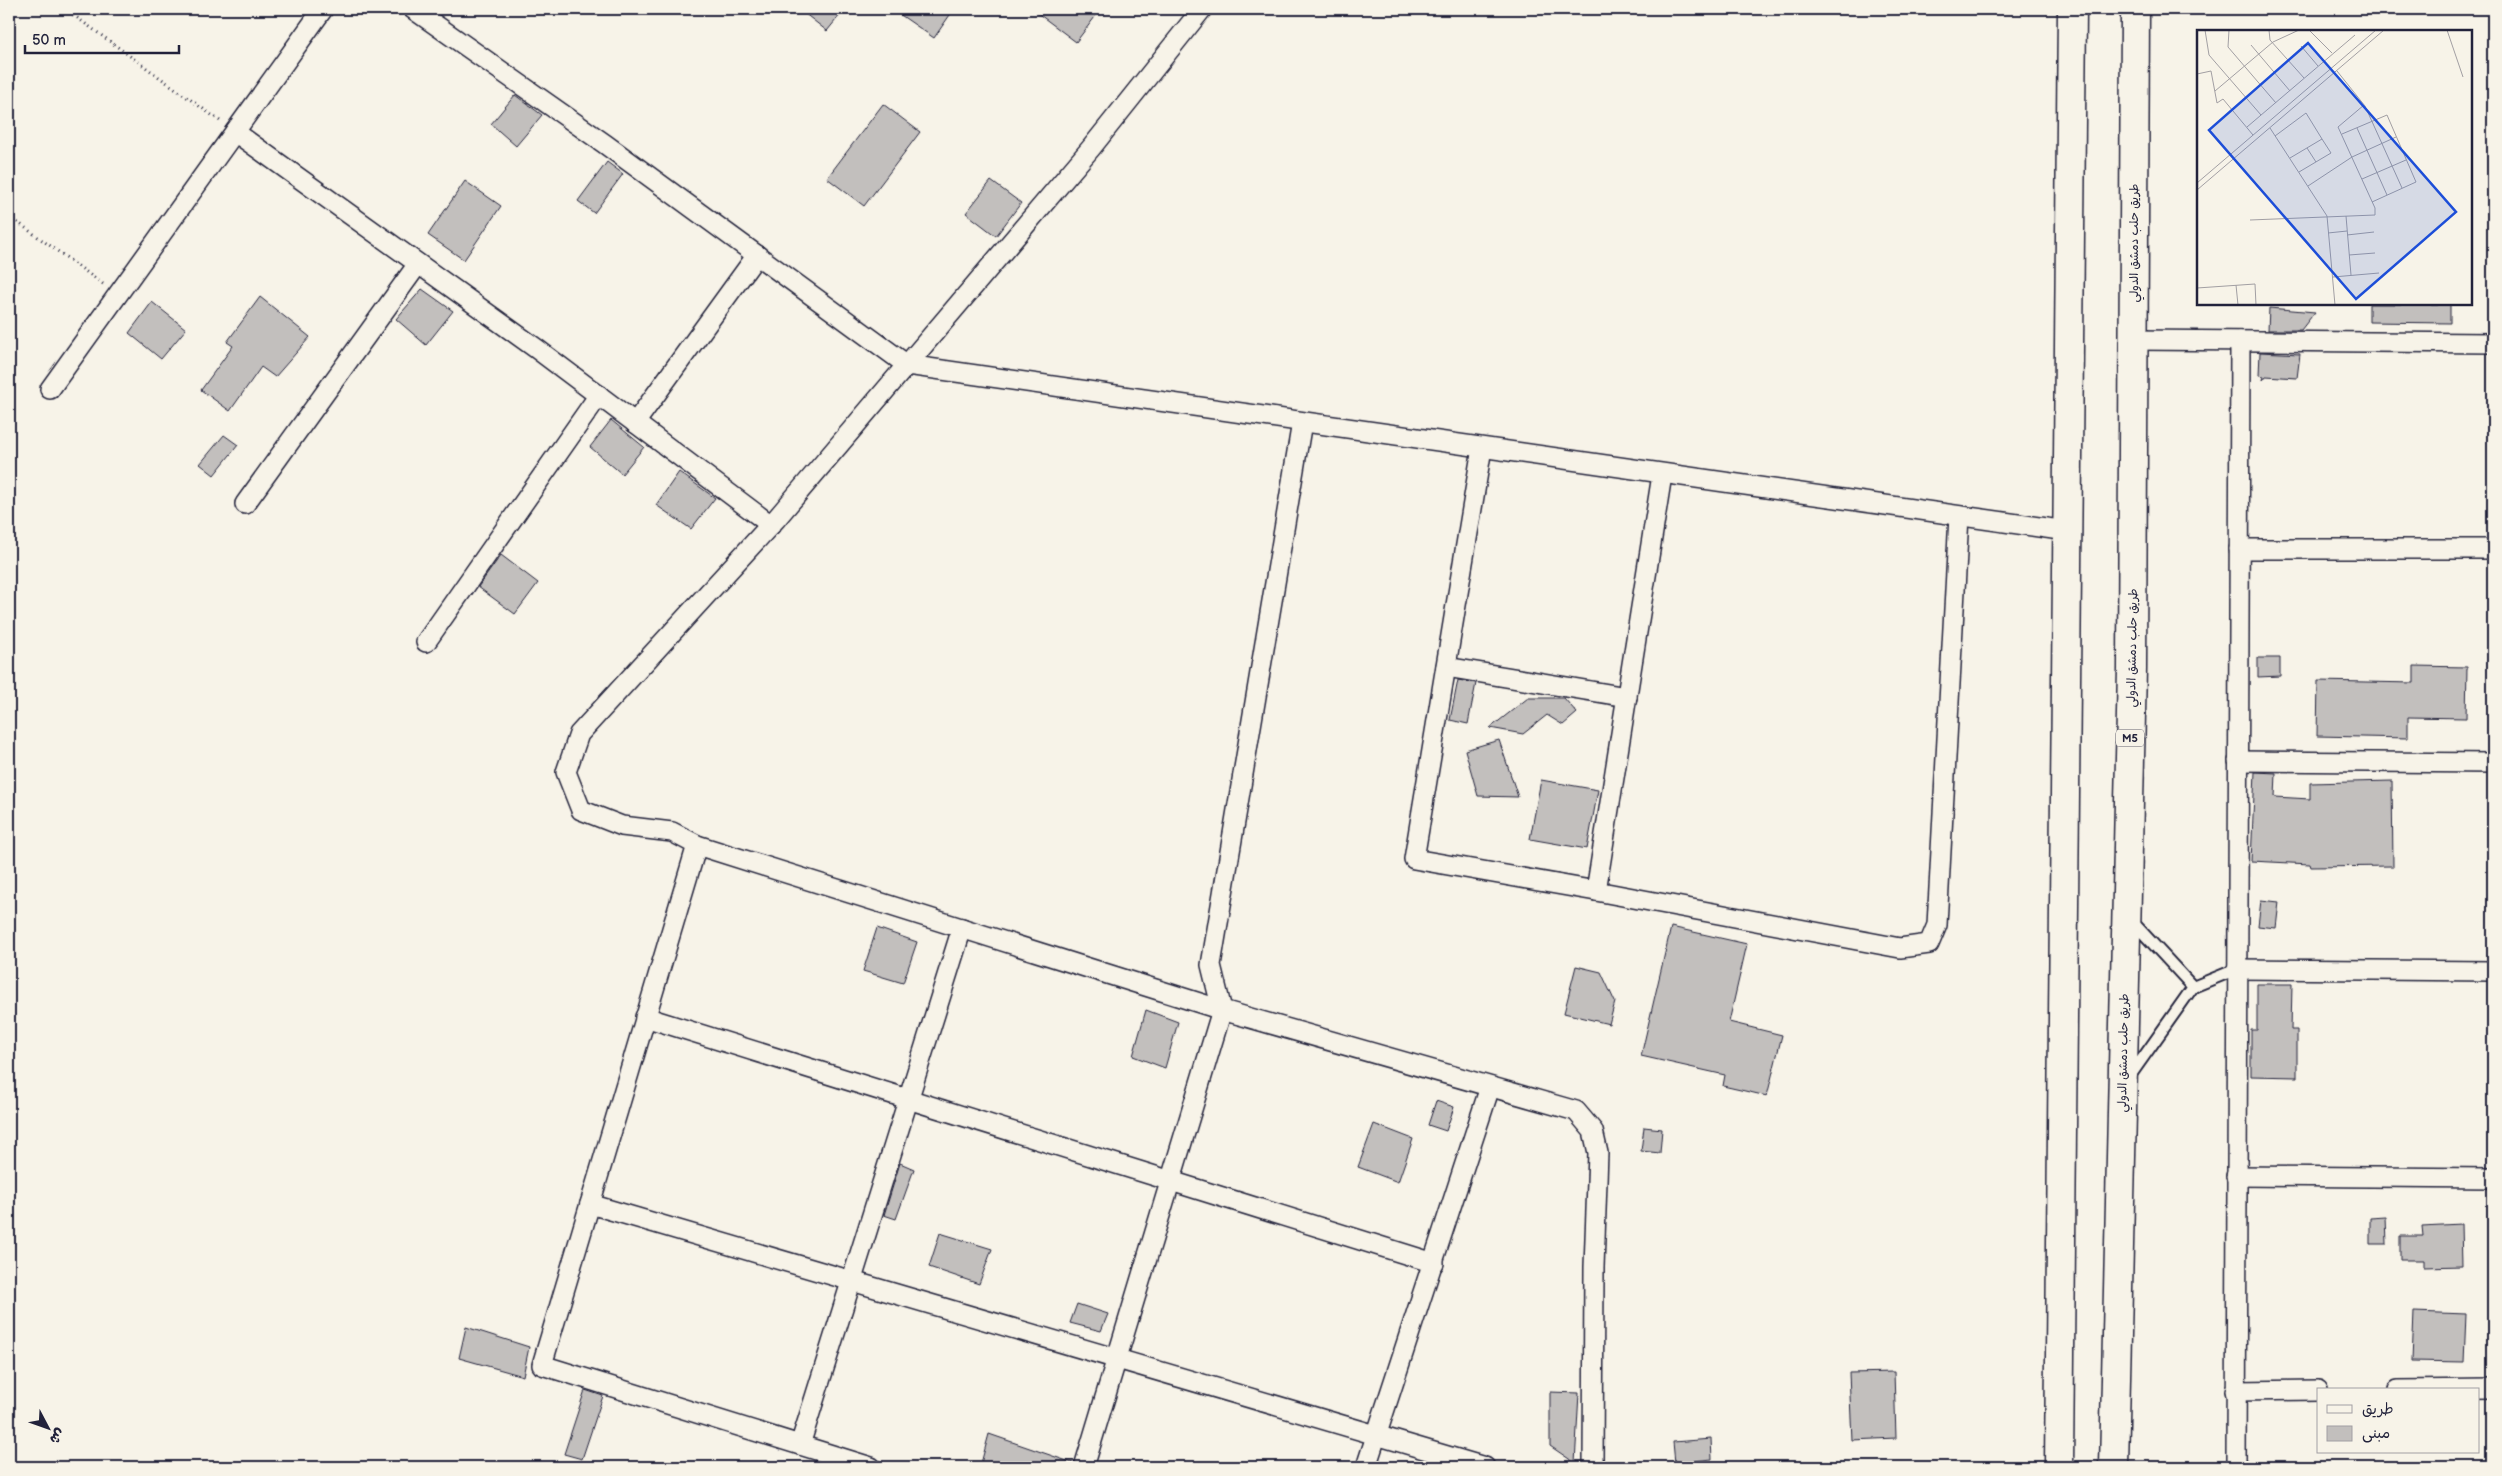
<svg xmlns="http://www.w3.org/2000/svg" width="2502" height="1476" viewBox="0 0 2502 1476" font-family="'Balsamiq Sans','Playpen Sans Arabic',sans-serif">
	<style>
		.building { fill: #c2bfbd; stroke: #22223b }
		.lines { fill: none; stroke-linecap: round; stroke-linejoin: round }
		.lane-casing { stroke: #22223b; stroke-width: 14 }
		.street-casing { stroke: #22223b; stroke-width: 22 }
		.highway-casing { stroke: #22223b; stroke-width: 31 }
		.path { stroke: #22223b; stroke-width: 3; stroke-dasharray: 1 4; stroke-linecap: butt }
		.lane { stroke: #f7f3e8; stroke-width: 10 }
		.street { stroke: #f7f3e8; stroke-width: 19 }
		.highway { stroke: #f7f3e8; stroke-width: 28 }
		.labels { text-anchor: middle; stroke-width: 4; stroke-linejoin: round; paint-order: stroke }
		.shield { fill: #f7f3e8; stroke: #62616f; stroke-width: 1 }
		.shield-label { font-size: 11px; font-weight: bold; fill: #22223b }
		.street-label { font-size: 12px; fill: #22223b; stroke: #f7f3e8 }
		.inset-road { fill: none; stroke: #a29fa3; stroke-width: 1 }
		.view { fill: #1d4ed8; fill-opacity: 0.15; stroke: #1d4ed8; stroke-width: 2.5 }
		.inset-edge { fill: none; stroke: #22223b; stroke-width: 2.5 }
	</style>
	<rect width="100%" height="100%" fill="#f7f3e8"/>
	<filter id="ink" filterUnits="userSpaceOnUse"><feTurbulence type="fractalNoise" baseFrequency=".02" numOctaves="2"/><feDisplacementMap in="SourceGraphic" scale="10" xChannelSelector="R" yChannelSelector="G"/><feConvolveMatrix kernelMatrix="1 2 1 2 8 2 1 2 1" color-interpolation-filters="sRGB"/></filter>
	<g filter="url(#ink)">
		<g class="building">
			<polygon points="799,9 845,9 827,31"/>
			<polygon points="892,9 954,9 934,38"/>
			<polygon points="1032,9 1101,9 1076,42"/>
			<polygon points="515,95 542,115 516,146 491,124"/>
			<polygon points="883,104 920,132 864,206 827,178"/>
			<polygon points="607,162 623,174 594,213 578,201"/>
			<polygon points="465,181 501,206 464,260 428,235"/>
			<polygon points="991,181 1021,203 996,236 966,213"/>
			<polygon points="422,289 453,311 426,345 396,319"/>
			<polygon points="260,297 310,337 275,377 261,367 230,411 201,390 233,346 227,342"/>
			<polygon points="152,302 186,329 161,359 129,333"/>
			<polygon points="2369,304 2450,304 2450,323 2369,322"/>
			<polygon points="2269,308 2315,312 2301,330 2268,330"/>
			<polygon points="2260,352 2300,354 2297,378 2266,376 2263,380 2264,376 2259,375"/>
			<polygon points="611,420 644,447 622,474 590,447"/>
			<polygon points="224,435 238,445 214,475 200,464"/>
			<polygon points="679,472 715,498 691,529 656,505"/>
			<polygon points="501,555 538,583 515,614 478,587"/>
			<polygon points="2258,658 2280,658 2280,676 2258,677"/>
			<polygon points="2414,666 2467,667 2466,718 2408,717 2408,738 2317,736 2318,681 2414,683"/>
			<polygon points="1458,680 1476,683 1468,724 1450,720"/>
			<polygon points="1528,698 1564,698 1577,713 1563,725 1547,715 1523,734 1490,728"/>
			<polygon points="1499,740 1518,797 1478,796 1465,750"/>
			<polygon points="2255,772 2276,773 2275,797 2310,799 2310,783 2392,781 2393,866 2311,867 2310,864 2251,861"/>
			<polygon points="1541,780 1598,790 1587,849 1530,839"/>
			<polygon points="2261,900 2279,902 2276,928 2258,926"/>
			<polygon points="1671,927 1747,944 1729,1022 1782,1035 1767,1096 1723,1086 1725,1075 1641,1056"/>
			<polygon points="877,928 917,942 903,983 863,971"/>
			<polygon points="1576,966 1601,972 1615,1002 1609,1024 1564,1013"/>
			<polygon points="2257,984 2292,984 2291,1030 2297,1030 2297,1077 2251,1076 2251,1030 2257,1030"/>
			<polygon points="1146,1010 1178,1022 1165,1068 1133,1056"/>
			<polygon points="1436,1101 1454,1107 1446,1131 1428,1125"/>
			<polygon points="1374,1124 1413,1139 1398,1182 1358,1167"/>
			<polygon points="1644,1127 1662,1129 1660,1153 1641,1151"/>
			<polygon points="900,1163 914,1169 896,1219 884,1215"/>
			<polygon points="2386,1217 2387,1244 2370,1244 2370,1218"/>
			<polygon points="2461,1224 2462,1266 2424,1267 2424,1260 2400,1260 2400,1236 2423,1236 2422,1226"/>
			<polygon points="940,1233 992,1249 979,1284 929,1267"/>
			<polygon points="1077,1304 1108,1314 1101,1331 1070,1323"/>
			<polygon points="2414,1312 2466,1314 2464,1362 2412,1361"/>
			<polygon points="466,1327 529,1347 523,1376 459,1358"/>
			<polygon points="1894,1372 1896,1438 1852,1440 1849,1373"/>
			<polygon points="585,1390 603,1396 582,1459 564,1454"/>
			<polygon points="1550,1392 1579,1393 1575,1463 1550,1446"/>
			<polygon points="989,1434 1073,1463 1073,1467 980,1467"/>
			<polygon points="1711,1439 1712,1459 1675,1463 1673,1442"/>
		</g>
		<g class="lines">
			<defs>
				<g id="lane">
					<polyline points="2193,987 2237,969"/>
					<polyline points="2130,1076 2193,987 2131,920"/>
				</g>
				<g id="street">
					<polyline points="413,9 605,144 907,365 2067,531"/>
					<polyline points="1202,9 1091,148 776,519 579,734 566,772 581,810 622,826 672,832 697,845 1222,1010 1576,1111 1593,1131 1598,1153 1594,1267 1593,1467"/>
					<polyline points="235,132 537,349 771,525"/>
					<polyline points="2134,340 2493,343"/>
					<polyline points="50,389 323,9"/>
					<polyline points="635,423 757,255"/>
					<polyline points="1482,448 1414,859 1596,891 1662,475"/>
					<polyline points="245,504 418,264"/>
					<polyline points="2239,549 2493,549"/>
					<polyline points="426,642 599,395"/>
					<polyline points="1446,667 1627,697"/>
					<polyline points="2238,761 2493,763"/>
					<polyline points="697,845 542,1365 871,1467"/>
					<polyline points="1596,891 1900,948 1929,944 1937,925 1959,516"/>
					<polyline points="2237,969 2493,971"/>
					<polyline points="645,1017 1434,1263"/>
					<polyline points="2236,1176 2493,1178"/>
					<polyline points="590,1204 1485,1467"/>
					<polyline points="2398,1390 2493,1389"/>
					<polyline points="2235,1391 2318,1390"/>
					<polyline points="800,1445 962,928"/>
					<polyline points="1084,1467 1222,1010 1211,965 1302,422"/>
					<polyline points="1366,1467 1490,1087"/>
					<polyline points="2236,1467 2240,341"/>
				</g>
				<g id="highway">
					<polyline points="2059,1467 2072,9"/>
					<polyline points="2114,1467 2132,669 2135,9"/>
				</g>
			</defs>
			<use href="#lane" class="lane-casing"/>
			<use href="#street" class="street-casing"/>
			<use href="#highway" class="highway-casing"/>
			<g class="path">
				<polyline points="65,9 220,121"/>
				<polyline points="9,216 103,284"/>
			</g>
			<use href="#lane" class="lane"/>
			<use href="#street" class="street"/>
			<use href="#highway" class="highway"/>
		</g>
	</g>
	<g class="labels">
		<rect class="shield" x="2116" y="729.5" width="28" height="17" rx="4"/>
		<g class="shield-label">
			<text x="2130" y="742">M5</text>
		</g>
		<g class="street-label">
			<text transform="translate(2134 243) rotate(-90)" y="4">طريق حلب دمشق الدولي</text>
			<text transform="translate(2132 648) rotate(-89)" y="4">طريق حلب دمشق الدولي</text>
			<text transform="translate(2123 1053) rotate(-89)" y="4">طريق حلب دمشق الدولي</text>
		</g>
	</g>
	<g transform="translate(2197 30)">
		<rect width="275" height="275" fill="#f7f3e8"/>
		<path class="inset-road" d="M8 0 12 25 64 85M32 0 31 17 79 73M72 0 73 10 107 48M112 0 135 23M250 0 266 47M54 15 93 61M104 16 121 36M140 41 168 76 205 158M0 44 14 41 20 73 26 69 56 105M18 61 76 12 102 0M50 97 158 5M73 98 130 186 138 275M160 98 190 165M145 104 190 85 219 152 175 172M78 106 109 83 125 109M110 118 119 132M93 128 125 109 134 123 102 142M165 149 209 130M0 153 179 0M111 156 155 127 199 107M0 160 187 0M149 186 154 245M53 190 178 185V178L141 97 167 75M131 203 150 201M150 205 177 202M152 225 178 223M136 247 182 243M39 255 41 275M0 258 58 254 59 275"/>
		<path class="view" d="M111 13 259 182 159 269 12 100Z"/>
		<rect width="275" height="275" class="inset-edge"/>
	</g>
	<rect width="2502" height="1476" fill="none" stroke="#f7f3e8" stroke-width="30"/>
	<rect x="15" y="15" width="2472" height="1446" fill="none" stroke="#22223b" stroke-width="2" filter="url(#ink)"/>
	<rect x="2317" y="1388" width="162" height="65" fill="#f7f3e8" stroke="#a29fa3"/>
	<rect x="2327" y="1405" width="25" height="8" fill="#f7f3e8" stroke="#a29fa3"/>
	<text x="2362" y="1414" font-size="15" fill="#22223b">طريق</text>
	<rect x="2327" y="1426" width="25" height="15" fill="#c2bfbd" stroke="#a29fa3"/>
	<text x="2362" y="1438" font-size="15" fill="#22223b">مبنى</text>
	<g transform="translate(48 1428) rotate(131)" stroke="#f7f3e8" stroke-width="4" paint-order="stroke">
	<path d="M0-4L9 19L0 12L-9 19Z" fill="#22223b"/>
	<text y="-8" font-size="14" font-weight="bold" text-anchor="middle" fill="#22223b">ش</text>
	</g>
	<path d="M25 45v8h154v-8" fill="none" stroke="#22223b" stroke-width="2.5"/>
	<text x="32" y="45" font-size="15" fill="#22223b" stroke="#f7f3e8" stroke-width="4" paint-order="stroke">50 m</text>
</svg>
